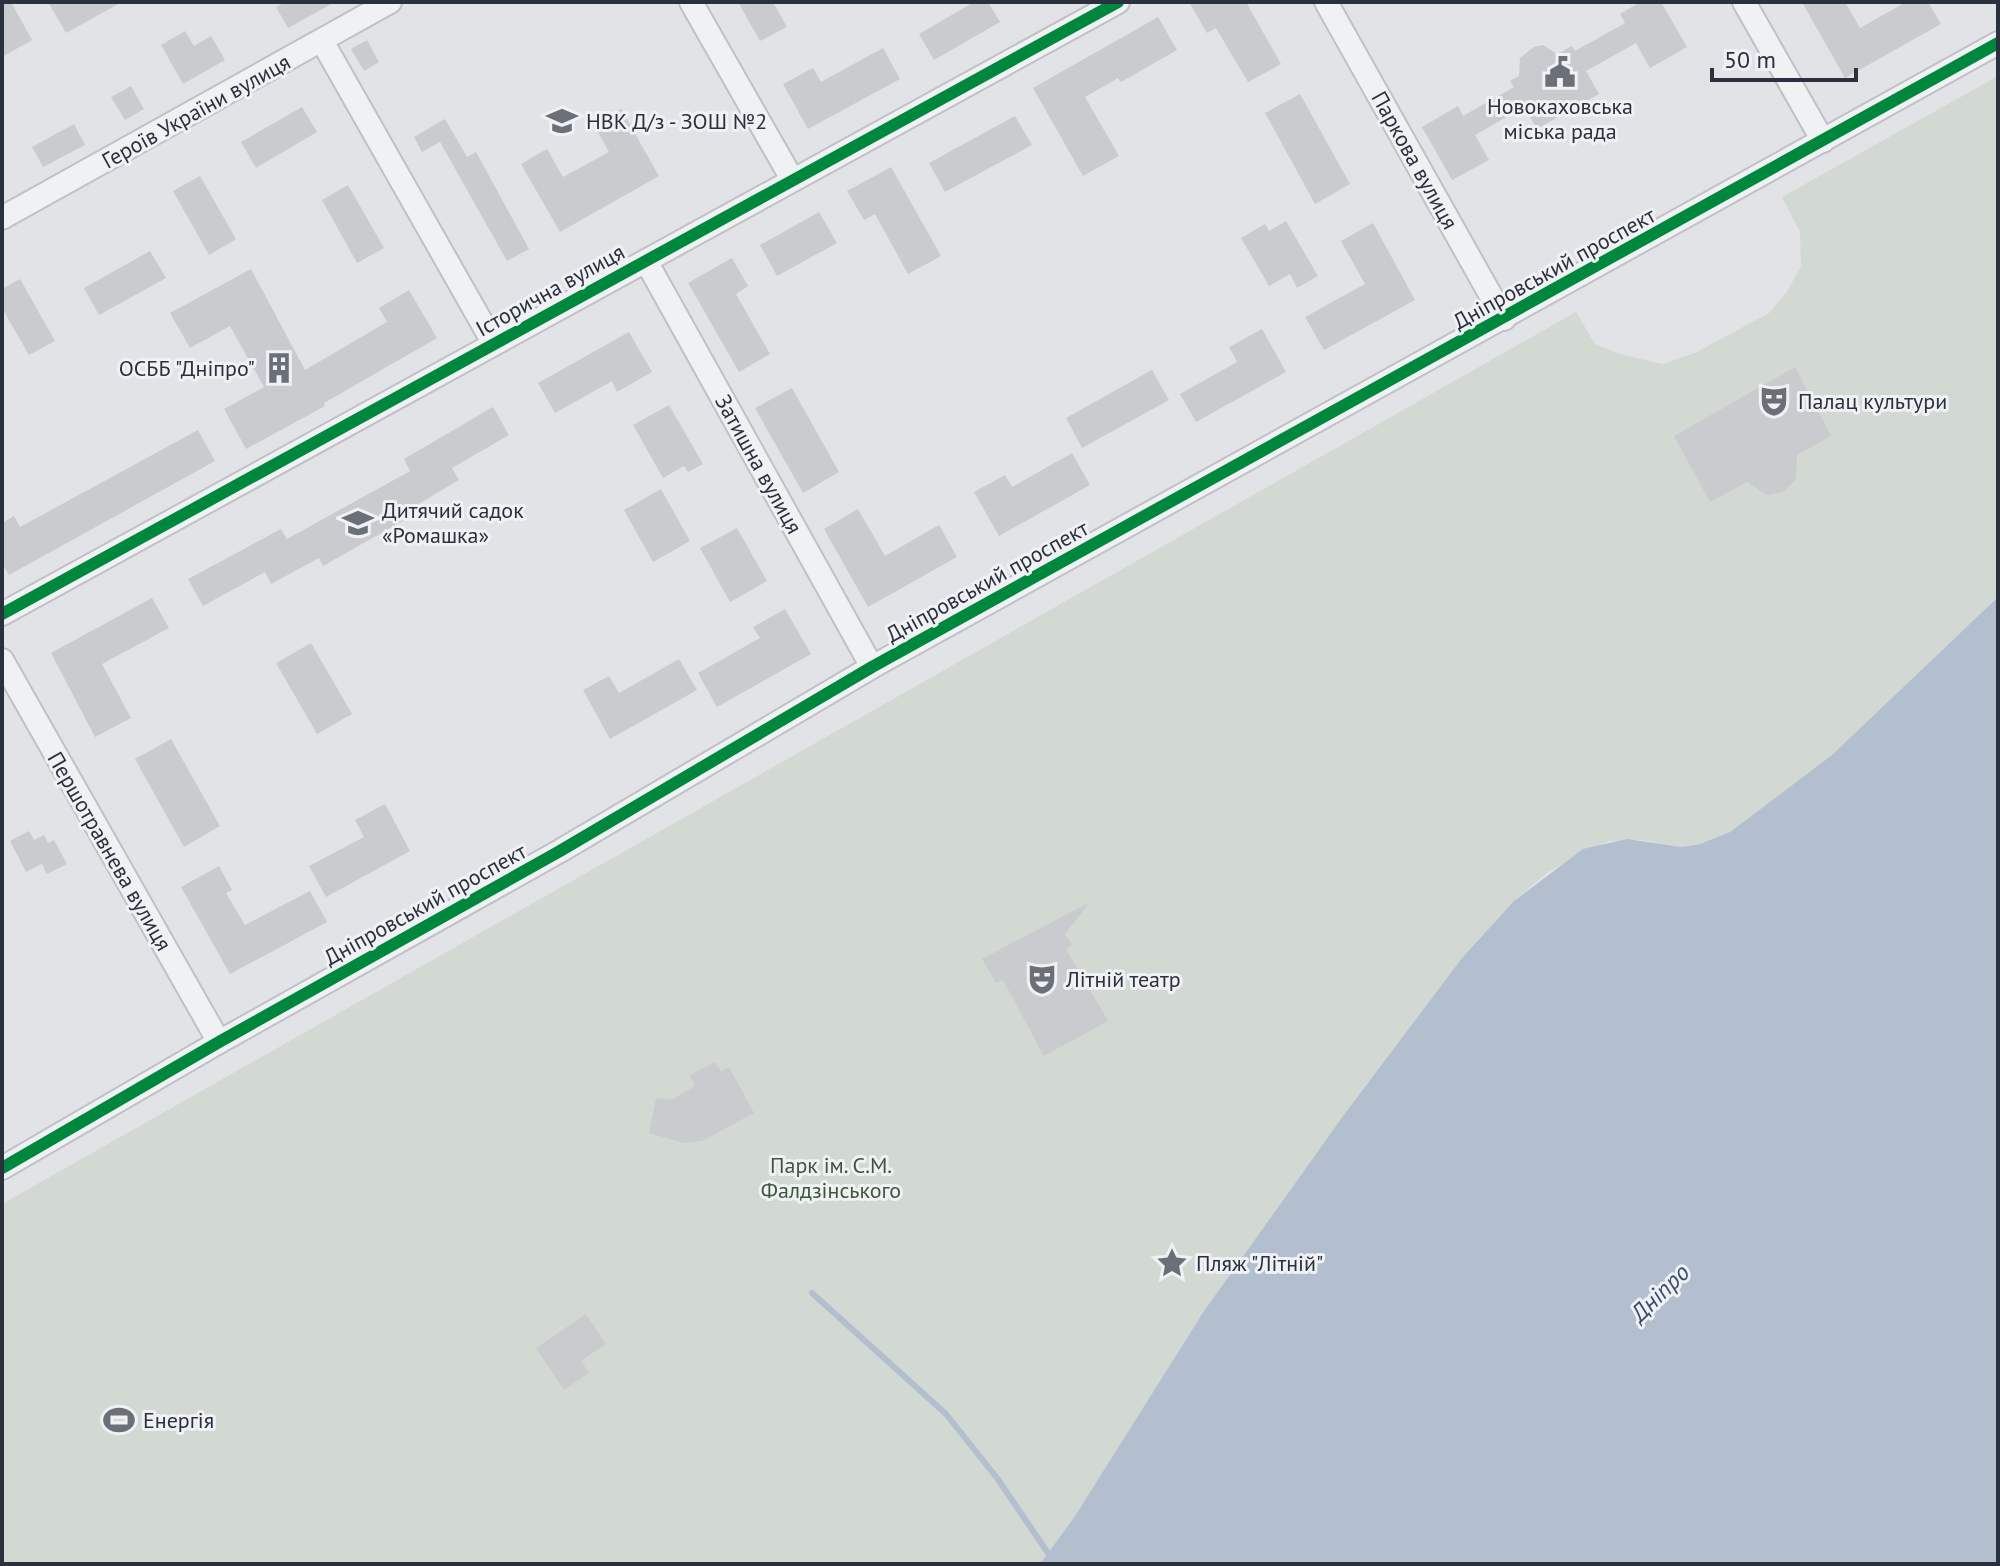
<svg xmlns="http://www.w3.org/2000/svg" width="2000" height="1566" viewBox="0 0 2000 1566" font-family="'PT Sans',sans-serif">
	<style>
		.green { fill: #d2d9d2 }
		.water { fill: #b3bece }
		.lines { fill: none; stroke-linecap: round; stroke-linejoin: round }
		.stream { stroke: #b3bece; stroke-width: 6 }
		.building { fill: #cacbce }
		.minor-casing { stroke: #c0c1c4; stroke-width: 26 }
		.minor { stroke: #f0f1f3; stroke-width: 22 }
		.cycleway-casing { stroke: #eff1f5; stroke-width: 17 }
		.cycleway { stroke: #00873e; stroke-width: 12 }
		.labels { text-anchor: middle; stroke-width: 6; stroke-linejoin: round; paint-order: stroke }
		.poi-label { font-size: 22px; fill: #2a303d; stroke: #eff1f5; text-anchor: start }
		.street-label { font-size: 22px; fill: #2a303d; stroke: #eff1f5 }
		.park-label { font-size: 22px; fill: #3d5739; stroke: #eff1f5 }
		.water-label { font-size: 24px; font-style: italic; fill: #394d6d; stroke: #eff1f5 }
	</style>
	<rect width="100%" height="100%" fill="#e1e3e6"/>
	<polygon class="green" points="1998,76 1998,597 1832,755 1730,832 1700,844 1682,847 1642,840 1609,841 1548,872 1514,901 1462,958 1343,1116 1204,1311 1075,1516 1040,1564 2,1564 2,1204 1576,312 1595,344 1620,354 1663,364 1695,353 1769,313 1788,290 1801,266 1800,232 1782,197"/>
	<polygon class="water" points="1998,597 1998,1564 1040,1564 1075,1516 1204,1311 1343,1116 1462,958 1514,901 1583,849 1627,839 1682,847 1700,844 1730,832 1832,755"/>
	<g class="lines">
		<polyline class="stream" points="812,1293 946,1414 997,1478 1048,1553"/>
	</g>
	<g class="building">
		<polygon points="2,2 11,2 32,40 2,57"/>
		<polygon points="48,2 122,2 66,33"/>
		<polygon points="286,2 335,2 288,28 276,7"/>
		<polygon points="738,2 773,2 787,27 760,41"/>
		<polygon points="974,2 988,2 1000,22 934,60 919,34"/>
		<polygon points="1189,2 1246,2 1281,64 1248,82 1216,28 1207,33"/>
		<polygon points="1640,2 1661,2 1687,47 1650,68 1636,43 1586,71 1599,94 1537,129 1524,107 1475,135 1489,160 1452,180 1422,127 1458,106 1463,116 1514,87 1510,81 1519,76 1520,58 1534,47 1543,45 1557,54 1572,46 1575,51 1625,23 1620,14"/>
		<polygon points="1802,2 1845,2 1860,28 1906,2 1928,2 1941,24 1845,78"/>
		<polygon points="1158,17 1177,50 1121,82 1118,78 1085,97 1119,156 1083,176 1033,88"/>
		<polygon points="185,31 194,46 211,36 225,60 183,84 161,45"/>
		<polygon points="367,40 379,62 364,71 351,49"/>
		<polygon points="883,48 900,79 808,129 783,84 813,68 821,82"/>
		<polygon points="131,86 144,109 125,120 111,97"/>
		<polygon points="1300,94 1350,184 1315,204 1265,113"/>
		<polygon points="302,107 317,132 256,168 241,142"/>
		<polygon points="621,109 659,176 560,232 521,164 547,149 563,177 609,152 594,125"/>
		<polygon points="1015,116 1032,145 945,192 929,163"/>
		<polygon points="445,119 467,157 476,152 529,249 507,261 440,142 422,152 414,137"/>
		<polygon points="74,124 85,145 43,167 32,147"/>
		<polygon points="891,167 941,256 908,274 875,214 864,220 847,191"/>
		<polygon points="200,176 236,239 209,255 173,191"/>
		<polygon points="348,185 384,248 357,263 322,200"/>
		<polygon points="819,212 837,243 777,276 760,245"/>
		<polygon points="1286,221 1318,276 1297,288 1290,274 1269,286 1241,238 1265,224 1269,231"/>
		<polygon points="1373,223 1415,300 1324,350 1305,317 1365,284 1341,241"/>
		<polygon points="150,251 166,278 99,315 84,288"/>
		<polygon points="732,258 748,286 736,294 770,354 739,372 688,283"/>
		<polygon points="251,269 305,370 387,322 379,308 409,290 437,338 324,403 325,406 246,449 224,409 264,387 230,326 190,348 170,313"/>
		<polygon points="20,279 55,341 29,355 2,308 2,289"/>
		<polygon points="1262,329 1286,372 1196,422 1180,394 1237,362 1229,347"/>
		<polygon points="629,332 652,372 617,392 612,381 555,413 538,383"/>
		<polygon points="1795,367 1831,436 1797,455 1796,479 1784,492 1767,495 1747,482 1710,502 1674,436"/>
		<polygon points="1152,370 1169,400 1082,448 1066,418"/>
		<polygon points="792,388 839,472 803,493 755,408"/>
		<polygon points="669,405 703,464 688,472 684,466 663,478 633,425"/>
		<polygon points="493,407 509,435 452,468 459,480 410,509 413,515 323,566 319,558 271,584 265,572 203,606 188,579 281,529 287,539 410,471 404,459"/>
		<polygon points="198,430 215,461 9,575 2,563 2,523 14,516 20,527"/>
		<polygon points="1072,453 1090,485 999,536 974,492 1005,475 1012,487"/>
		<polygon points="661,489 690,541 653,562 624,510"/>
		<polygon points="858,509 885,556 939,525 957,557 868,607 824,529"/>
		<polygon points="737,528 767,581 730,602 700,548"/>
		<polygon points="152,598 169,628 102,664 131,718 95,737 51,653"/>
		<polygon points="785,609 811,654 717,707 698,673 760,638 753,627"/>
		<polygon points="311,643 352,714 317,734 276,663"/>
		<polygon points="679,659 697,690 610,739 583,690 609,676 619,693"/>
		<polygon points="171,739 220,826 184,847 135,759"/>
		<polygon points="385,804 410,851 326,897 309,866 364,837 355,820"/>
		<polygon points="29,831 34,840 44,835 48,843 54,840 67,864 47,874 42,864 26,872 10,841"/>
		<polygon points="219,866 232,890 226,893 245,925 310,891 327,922 230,974 181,887"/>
		<polygon points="1090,902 1065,934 1072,944 1066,949 1108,1021 1044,1056 1003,980 996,983 982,959"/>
		<polygon points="715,1062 721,1072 729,1067 754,1113 702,1141 684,1143 649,1133 656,1098 671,1100 695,1086 690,1075"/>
		<polygon points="586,1314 606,1344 581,1361 589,1373 564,1390 536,1348"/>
	</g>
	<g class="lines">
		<defs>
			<g id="minor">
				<polyline points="691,2 792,179"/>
				<polyline points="1326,2 1504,319"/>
				<polyline points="1744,2 1823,141"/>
				<polyline points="322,41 494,344"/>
				<polyline points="2,218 390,2"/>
				<polyline points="646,261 872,667"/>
				<polyline points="2,614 1118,2"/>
				<polyline points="2,660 219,1042"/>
				<polyline points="2,1168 219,1042 560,851 872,667 1998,43"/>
			</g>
		</defs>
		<use href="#minor" class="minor-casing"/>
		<use href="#minor" class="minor"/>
		<defs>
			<g id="cycleway">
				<polyline points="2,614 1118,2"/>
				<polyline points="2,1168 219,1042 560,851 872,667 1998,43"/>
			</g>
		</defs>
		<use href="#cycleway" class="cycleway-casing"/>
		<use href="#cycleway" class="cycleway"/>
	</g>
	<defs>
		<symbol id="civic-bare" viewBox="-9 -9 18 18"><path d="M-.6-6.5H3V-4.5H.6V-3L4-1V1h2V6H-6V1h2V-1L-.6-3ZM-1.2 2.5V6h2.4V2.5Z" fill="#6a6f78" stroke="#eff1f5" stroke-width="2.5" paint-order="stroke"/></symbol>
		<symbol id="school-bare" viewBox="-9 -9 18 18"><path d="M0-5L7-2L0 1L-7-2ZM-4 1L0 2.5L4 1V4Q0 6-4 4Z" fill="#6a6f78" stroke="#eff1f5" stroke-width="2.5" paint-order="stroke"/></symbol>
		<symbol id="building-bare" viewBox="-9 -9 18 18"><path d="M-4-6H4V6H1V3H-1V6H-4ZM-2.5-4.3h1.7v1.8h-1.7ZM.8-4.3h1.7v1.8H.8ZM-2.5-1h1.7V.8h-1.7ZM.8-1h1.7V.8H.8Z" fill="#6a6f78" stroke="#eff1f5" stroke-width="2.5" paint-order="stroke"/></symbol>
		<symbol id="theatre-bare" viewBox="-9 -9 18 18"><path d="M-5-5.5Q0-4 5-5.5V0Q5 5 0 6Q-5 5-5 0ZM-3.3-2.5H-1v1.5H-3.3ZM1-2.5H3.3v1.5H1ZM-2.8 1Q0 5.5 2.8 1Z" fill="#6a6f78" stroke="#eff1f5" stroke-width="2.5" paint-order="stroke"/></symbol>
		<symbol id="sight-bare" viewBox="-9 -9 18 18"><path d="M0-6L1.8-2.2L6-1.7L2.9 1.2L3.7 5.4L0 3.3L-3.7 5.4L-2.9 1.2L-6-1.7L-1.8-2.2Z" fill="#6a6f78" stroke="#eff1f5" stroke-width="2.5" paint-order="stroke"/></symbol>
		<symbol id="stadium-bare" viewBox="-9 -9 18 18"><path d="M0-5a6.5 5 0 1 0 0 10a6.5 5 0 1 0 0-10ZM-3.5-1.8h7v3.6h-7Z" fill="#6a6f78" stroke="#eff1f5" stroke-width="2.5" paint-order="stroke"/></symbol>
	</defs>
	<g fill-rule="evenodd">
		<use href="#civic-bare" x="1538" y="50" width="44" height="44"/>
		<use href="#school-bare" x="540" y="99" width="44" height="44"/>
		<use href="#building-bare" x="257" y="346" width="44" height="44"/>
		<use href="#theatre-bare" x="1752" y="379" width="44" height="44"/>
		<use href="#school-bare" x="336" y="501" width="44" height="44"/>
		<use href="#theatre-bare" x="1020" y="957" width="44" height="44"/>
		<use href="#sight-bare" x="1150" y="1241" width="44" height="44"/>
		<use href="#stadium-bare" x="97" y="1398" width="44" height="44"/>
	</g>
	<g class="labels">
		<g class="poi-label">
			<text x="1560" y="114" text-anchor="middle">Новокаховська<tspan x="1560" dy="25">міська рада</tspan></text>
			<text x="586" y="129">НВК Д/з - ЗОШ №2</text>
			<text x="255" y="376" text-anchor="end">ОСББ "Днiпро"</text>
			<text x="1798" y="409">Палац культури</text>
			<text x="382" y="518">Дитячий садок<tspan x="382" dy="25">«Ромашка»</tspan></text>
			<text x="1066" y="987">Літній театр</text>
			<text x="1196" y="1271">Пляж "Літній"</text>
			<text x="143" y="1428">Енергія</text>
		</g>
		<g class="street-label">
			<text transform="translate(196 111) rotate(-29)" y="8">Героїв України вулиця</text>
			<text transform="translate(1415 160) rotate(61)" y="8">Паркова вулиця</text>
			<text transform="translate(1554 268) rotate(-29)" y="8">Дніпровський проспект</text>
			<text transform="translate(550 290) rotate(-29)" y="8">Історична вулиця</text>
			<text transform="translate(759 464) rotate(61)" y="8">Затишна вулиця</text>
			<text transform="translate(987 581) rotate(-29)" y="8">Дніпровський проспект</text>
			<text transform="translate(110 851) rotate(60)" y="8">Першотравнева вулиця</text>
			<text transform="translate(425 904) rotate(-29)" y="8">Дніпровський проспект</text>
		</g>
		<g class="park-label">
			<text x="831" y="1173">Парк ім. С.М.<tspan x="831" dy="25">Фалдзінського</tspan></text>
		</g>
		<g class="water-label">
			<text transform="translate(1660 1293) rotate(-44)" y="8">Дніпро</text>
		</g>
	</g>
	<rect width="2000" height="1566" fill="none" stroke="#2a303d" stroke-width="8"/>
	<path d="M1712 68v12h144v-12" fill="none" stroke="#2a303d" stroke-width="4"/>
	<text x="1724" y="68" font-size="24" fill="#2a303d" stroke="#eff1f5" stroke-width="6" paint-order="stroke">50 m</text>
</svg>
